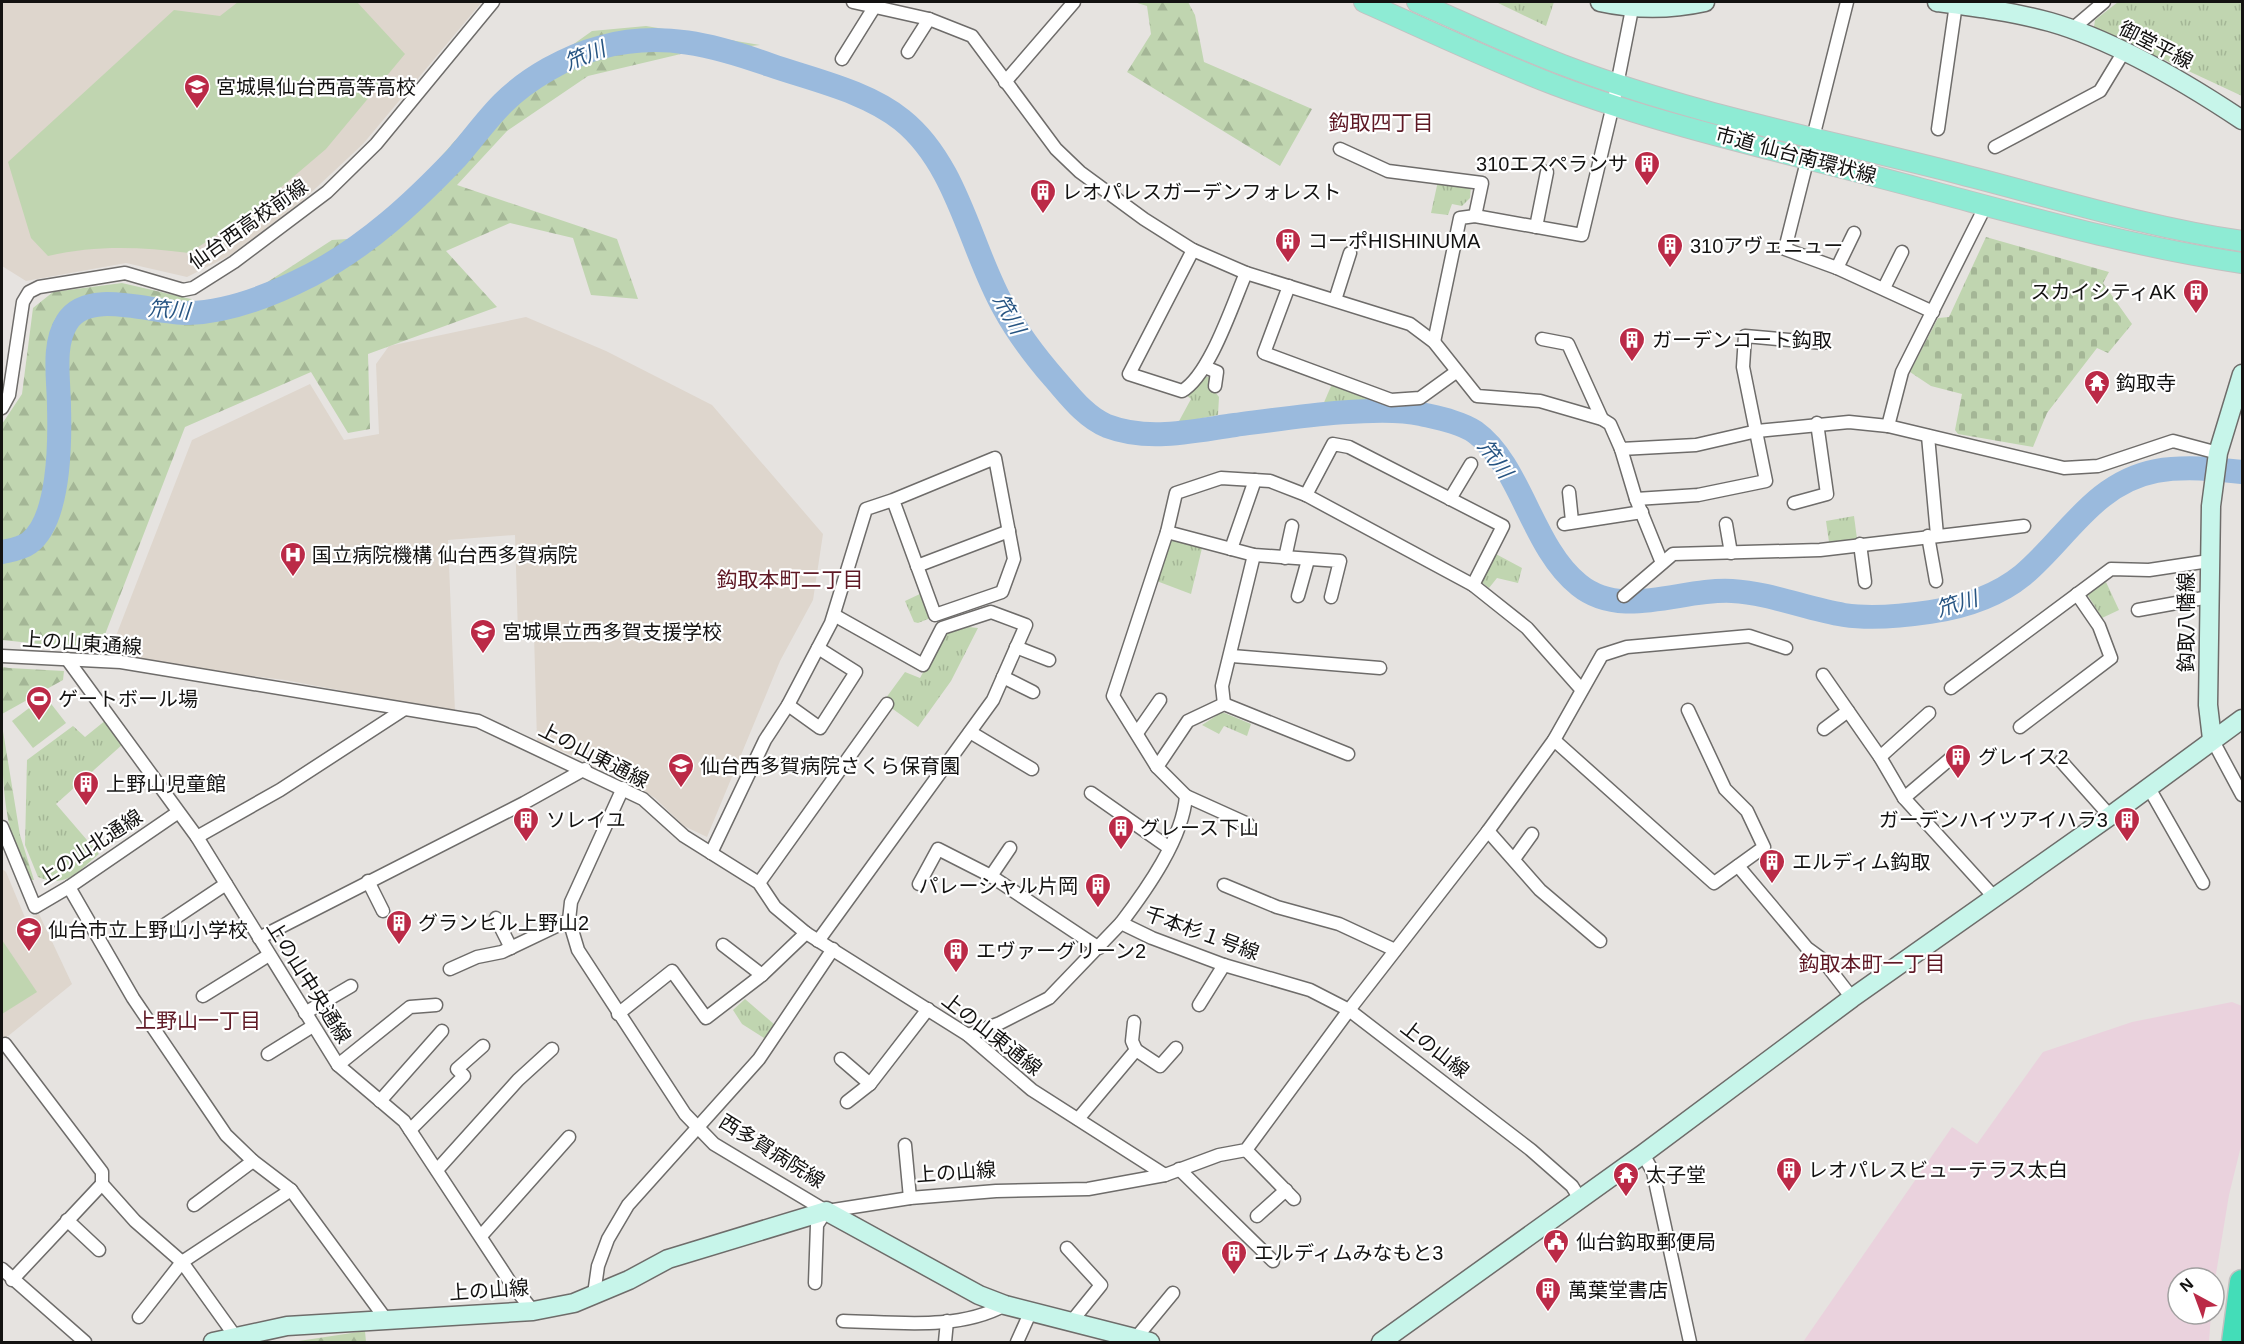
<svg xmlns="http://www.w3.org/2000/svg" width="2244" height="1344" viewBox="0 0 2244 1344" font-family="Helvetica,'Noto Sans JP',sans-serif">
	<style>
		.commercial { fill: #ead2dd }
		.built { fill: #ded6cd }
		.grass { fill: #c0d5b0 }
		.forest { fill: url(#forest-firs) }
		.cemetery { fill: url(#cemetery-stones) }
		.park { fill: url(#park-tufts) }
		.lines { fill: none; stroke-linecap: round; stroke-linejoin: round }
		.river { stroke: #9abadd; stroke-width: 24 }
		.street-casing { stroke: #6e6c6a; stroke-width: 15 }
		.secondary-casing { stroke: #6e6c6a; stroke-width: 21 }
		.primary-casing { stroke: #c2c1c1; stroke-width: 22 }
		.highway-casing { stroke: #c2c1c1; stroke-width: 27 }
		.street { stroke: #fff; stroke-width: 12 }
		.secondary { stroke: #c7f5ea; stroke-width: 18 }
		.primary { stroke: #8eebd4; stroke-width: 20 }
		.highway { stroke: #43ddb8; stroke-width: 24 }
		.labels { text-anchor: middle; stroke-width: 4.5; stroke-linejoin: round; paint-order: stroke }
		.street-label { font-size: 20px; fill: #131211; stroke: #fff }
		.poi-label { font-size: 20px; fill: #131211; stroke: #fff; text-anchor: start }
		.water-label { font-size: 21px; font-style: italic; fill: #265482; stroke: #fff }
		.neighbourhood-label { font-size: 21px; fill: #5f1925; stroke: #fff }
	</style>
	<defs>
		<pattern id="forest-firs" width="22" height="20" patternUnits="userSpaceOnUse" patternTransform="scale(1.5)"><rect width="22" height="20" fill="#c0d5b0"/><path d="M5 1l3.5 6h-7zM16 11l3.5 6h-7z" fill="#a4b696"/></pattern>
		<pattern id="cemetery-stones" width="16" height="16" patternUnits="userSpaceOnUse" patternTransform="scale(1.5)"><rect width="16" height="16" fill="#c0d5b0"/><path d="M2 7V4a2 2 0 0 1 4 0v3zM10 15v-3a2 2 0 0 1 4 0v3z" fill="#a4b696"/></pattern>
		<pattern id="park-tufts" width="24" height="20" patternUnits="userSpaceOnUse" patternTransform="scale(1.5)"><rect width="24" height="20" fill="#c0d5b0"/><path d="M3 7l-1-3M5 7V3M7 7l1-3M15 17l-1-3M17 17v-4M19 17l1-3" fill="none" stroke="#a4b696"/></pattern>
	</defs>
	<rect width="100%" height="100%" fill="#e6e3e0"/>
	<polygon class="commercial" points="2232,1002 2242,1006 2242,1142 2229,1195 2214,1286 2214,1278 2178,1278 2178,1314 2211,1314 2209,1342 1803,1342 1952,1127 1977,1144 2043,1052 2132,1022"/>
	<g class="built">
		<polygon points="2,2 482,2 363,144 301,202 229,256 187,277 126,263 26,281 2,266"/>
		<polygon points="526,317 606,351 712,405 823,534 813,600 780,661 707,837 684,826 655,798 612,772 537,741 534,634 518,634 515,535 448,540 455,712 285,680 107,659 192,440 310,384 344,440 379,434 376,364 389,346"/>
		<polygon points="2,869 6,872 26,920 39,914 72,984 2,1041"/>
	</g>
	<g class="grass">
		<path d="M238 2H357L405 54 326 149 252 212 189 253C139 247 97 245 48 256L31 238 8 162 174 10 220 16Z"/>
		<polygon points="45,696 66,723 33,748 12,721"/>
		<polygon points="2,940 37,992 2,1014"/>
	</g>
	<g class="forest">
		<polygon points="1134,2 1188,2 1195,15 1204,62 1312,109 1280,166 1127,72 1151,34 1147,6"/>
		<polygon points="646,26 760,45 685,53 588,76 507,131 457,185 617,239 638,299 591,295 573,238 510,223 446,251 497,307 368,354 370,429 348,433 311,372 185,427 99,650 2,640 2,424 22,394 33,308 53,292 122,283 191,299 212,318 332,240 379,237 438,160 485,107 592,31"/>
		<polygon points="2,667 9,668 64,671 63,680 2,714"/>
		<path d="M2 725 20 835 34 880 25 879C4 822 2 786 2 725Z"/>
		<polygon points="365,1331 366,1342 292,1342"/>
	</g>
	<polygon class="cemetery" points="1986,237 2109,272 2103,283 2132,324 2108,353 2097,348 2047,413 2033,447 1958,434 1955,430 1962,394 1931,386 1910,372 1938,318 1949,317"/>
	<g class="park">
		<polygon points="1496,2 1554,2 1546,26"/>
		<polygon points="2118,2 2242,2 2242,96 2094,27 2095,20"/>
		<polygon points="1438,181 1471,186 1470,198 1462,206 1452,204 1448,215 1431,213"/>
		<polygon points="1203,377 1211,377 1212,388 1219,397 1218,415 1178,423 1191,399 1186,395"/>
		<polygon points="1332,384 1375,400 1371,408 1322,407"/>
		<polygon points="1854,516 1857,539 1829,542 1826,521"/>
		<polygon points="1168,538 1202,548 1191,594 1154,580"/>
		<polygon points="1494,553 1522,568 1518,583 1497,578 1489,588 1480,581"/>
		<polygon points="2106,582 2119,610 2102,618 2087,594"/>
		<polygon points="922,593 933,617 918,623 914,622 905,601"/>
		<polygon points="969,627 978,628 951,681 918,727 883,702 905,672 920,678 944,633"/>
		<polygon points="1222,712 1251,724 1247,736 1224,726 1219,734 1202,725"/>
		<path d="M106 720 123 744 56 804 99 854C78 871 67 889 38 877L25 845 27 760 73 726 85 737Z"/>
		<polygon points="745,999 775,1025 764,1038 742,1024 733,1010"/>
	</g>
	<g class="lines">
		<path class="river" d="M2 552C11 550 21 549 29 543 60 520 60 442 59 407 59 380 52 345 67 322 88 287 154 314 189 313 231 312 274 294 311 275 367 246 413 203 456 158 472 140 486 120 503 103 528 78 567 56 602 47 661 31 714 45 770 65 813 80 866 91 902 120 958 165 970 248 1004 308 1018 334 1035 356 1054 378 1069 395 1085 417 1107 426 1149 442 1192 431 1235 425 1282 419 1377 404 1421 414 1438 418 1460 422 1475 432 1521 465 1532 548 1579 585 1622 620 1682 588 1732 591 1770 593 1807 609 1844 615 1871 619 1903 616 1930 612 1964 607 1996 597 2023 575 2067 538 2094 483 2156 471 2184 466 2215 469 2242 472"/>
		<defs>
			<g id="street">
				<polyline points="853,2 929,19 972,36 1056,149 1080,172 1144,219 1193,250 1246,273 1410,324 1434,342 1477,396 1540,401 1602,419 1610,424 1621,449 1696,445 1757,431 1849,422 1888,426 2064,468 2098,466 2173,441 2218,453"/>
				<polyline points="1847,2 1785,249 1837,268 1933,312"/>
				<polyline points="2071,30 2104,2"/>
				<polyline points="908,52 929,19"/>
				<polyline points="842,59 875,6"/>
				<polyline points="1005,82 1074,2"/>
				<polyline points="1938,129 1956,4"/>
				<polyline points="1995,147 2100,91 2123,53"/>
				<polyline points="1340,149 1388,171 1482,183 1475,216"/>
				<polyline points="1536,227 1547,172"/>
				<path d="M1193 250 1129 374 1182 391C1210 375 1233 303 1246 273"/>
				<polyline points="1837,268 1854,233"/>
				<polyline points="1289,286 1264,353 1391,400 1420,398 1456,372"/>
				<polyline points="1884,288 1902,252"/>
				<polyline points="1335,300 1350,253"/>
				<polyline points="1542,339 1568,344 1602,419"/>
				<polyline points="1434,342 1460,218 1475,216 1582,235 1613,105 1632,9"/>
				<polyline points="1205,367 1217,372 1215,386"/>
				<polyline points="2,408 9,395 23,302 29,292 39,287 125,273 183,290 193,288 234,262 327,192 376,144 493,2"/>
				<polyline points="1888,426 1902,372 1986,205"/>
				<polyline points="1928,436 1937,535"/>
				<polyline points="1621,449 1636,499 1662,563"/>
				<polyline points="1569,492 1572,521"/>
				<polyline points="1306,495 1333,444 1349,447 1503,526 1473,585"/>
				<polyline points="1450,499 1471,464"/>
				<polyline points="1636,499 1698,495 1766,481 1743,367 1745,336 1823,343"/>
				<polyline points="1794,503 1827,494 1817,423"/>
				<polyline points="1564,524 1642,512"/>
				<polyline points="1726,524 1731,553"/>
				<polyline points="1167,532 1254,555 1340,561 1331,597"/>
				<polyline points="1928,536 1936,581"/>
				<polyline points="1860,544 1865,582"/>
				<polyline points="1231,549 1255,480"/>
				<polyline points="1285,558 1292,526"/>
				<polyline points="917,566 1009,531"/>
				<polyline points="1298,596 1308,560"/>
				<polyline points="1624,596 1673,554 1820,550 2024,526"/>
				<polyline points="2138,610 2209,597"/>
				<polyline points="1016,647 1049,660"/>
				<polyline points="2,656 121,662 478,721 643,799 684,836 759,883 775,907 806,933 968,1035 1032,1090 1165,1175"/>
				<polyline points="1232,656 1380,668"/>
				<polyline points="67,659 197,837 338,1065 404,1121 510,1282 533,1311"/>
				<polyline points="1823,675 1880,757 1904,798 1994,897"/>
				<polyline points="1003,677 1033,692"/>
				<polyline points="1951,688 2111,569 2149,570 2209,561"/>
				<polyline points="1224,704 1222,686 1254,555"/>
				<polyline points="788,705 820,728 856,672 818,648"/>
				<polyline points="2020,727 2111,658 2099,626 2077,594"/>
				<polyline points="1824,729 1848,711"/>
				<polyline points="970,732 1032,769"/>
				<polyline points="1137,733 1160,700"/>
				<polyline points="2212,739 2242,795"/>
				<polyline points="1554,740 1714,883 1764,847 1747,811 1725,789 1688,710"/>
				<polyline points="1880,757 1929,713"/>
				<polyline points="2061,761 2110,816"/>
				<polyline points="1157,767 1113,696 1167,532 1176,493 1221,478 1270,481 1306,495 1473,585 1527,628 1581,689"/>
				<polyline points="623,788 571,902 569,920 578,950 685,1114 714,1144 826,1211"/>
				<polyline points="2149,788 2203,883"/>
				<polyline points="1091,793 1168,847"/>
				<polyline points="1186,796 1248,824"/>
				<polyline points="1904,798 1957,753"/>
				<polyline points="2,827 35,907 69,887 177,813"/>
				<polyline points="1488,831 1540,890 1600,941"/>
				<polyline points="197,837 280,790 403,710"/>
				<polyline points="711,853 765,740 788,705 831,623 866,509 893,500 935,615 1002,592 1014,559 995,458 893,500"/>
				<polyline points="1514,859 1532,834"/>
				<polyline points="1738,866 1807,948 1822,959 1852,998"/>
				<polyline points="991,876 1010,848"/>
				<polyline points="368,881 383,911"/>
				<polyline points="759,883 887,704"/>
				<polyline points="919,884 938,849 991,876 1099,948"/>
				<polyline points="1224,885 1277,907 1339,924 1395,950"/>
				<polyline points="69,887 133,998 226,1135 253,1161 291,1190 385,1318"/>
				<polyline points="496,918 511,948"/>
				<path d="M1121 923C1147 889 1183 838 1186 796L1157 767 1188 721 1224 704 1348 754"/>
				<polyline points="163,926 226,884"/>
				<polyline points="259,938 524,803 585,769"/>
				<polyline points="818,941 993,700 1026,625 991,612 942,628 923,665 834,615"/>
				<polyline points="723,945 762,975"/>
				<polyline points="450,969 477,957 502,952 569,920"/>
				<polyline points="203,996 269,955"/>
				<polyline points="1199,1005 1224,965"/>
				<polyline points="305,1013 351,986"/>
				<polyline points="618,1014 672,971 706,1018 762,975 806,933"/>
				<polyline points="1134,1022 1132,1041 1136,1050"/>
				<polyline points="968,1035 1000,1023 1049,998 1121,923 1152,938 1224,965 1310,990 1349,1010 1488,831 1554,740 1602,655 1627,647 1749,636 1786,648"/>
				<polyline points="5,1044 102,1172 102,1184 135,1221 182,1262 235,1336"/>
				<polyline points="268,1054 313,1026"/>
				<polyline points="841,1059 870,1084"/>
				<polyline points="338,1065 410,1007 436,1005"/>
				<polyline points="380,1101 442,1031"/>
				<polyline points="847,1102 870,1084 928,1009"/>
				<polyline points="1078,1119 1136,1050 1160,1066 1176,1048"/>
				<polyline points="410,1130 464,1076 457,1069 483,1046"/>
				<polyline points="905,1145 910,1198"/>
				<polyline points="1246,1150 1294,1199"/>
				<polyline points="1643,1154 1653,1172 1690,1342"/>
				<polyline points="1179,1169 1273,1261"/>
				<polyline points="437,1170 518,1080 552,1049"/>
				<polyline points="194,1205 253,1161"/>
				<polyline points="827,1211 910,1198 996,1191 1088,1189 1165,1175 1219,1155 1246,1150 1349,1010 1531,1150 1572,1186 1580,1199"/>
				<polyline points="1257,1216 1286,1190"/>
				<polyline points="67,1220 99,1250"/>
				<polyline points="481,1236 569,1137"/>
				<polyline points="1067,1248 1101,1285 1072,1321"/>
				<polyline points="2,1269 85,1342"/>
				<polyline points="12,1280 102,1184"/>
				<polyline points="815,1283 817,1225 826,1211"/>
				<polyline points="594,1294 598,1266 608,1239 628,1205 759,1059 833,949"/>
				<polyline points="139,1317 182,1262 291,1190"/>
				<path d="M843 1321C895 1322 958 1331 1005 1305"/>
				<polyline points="1135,1339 1173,1293"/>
				<polyline points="945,1342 947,1321"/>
				<polyline points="1017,1342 1031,1311"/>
			</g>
			<g id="secondary">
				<path d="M1600 2C1636 10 1669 10 1705 2"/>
				<path d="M1937 2C1975 7 2014 12 2050 22 2113 40 2188 84 2242 120"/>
				<polyline points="2212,739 2208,705 2211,506 2218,453 2242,374"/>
				<polyline points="213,1342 287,1326 533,1311 574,1303 629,1280 668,1259 826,1211 979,1295 1005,1305 1150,1342"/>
				<polyline points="1381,1342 1643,1154 1852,998 2110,816 2242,719"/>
			</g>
			<g id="primary">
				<path d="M1364 2C1427 30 1490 60 1555 85 1672 129 1797 155 1919 188 2026 216 2133 247 2242 263"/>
				<path d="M1417 2C1465 23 1513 46 1563 65 1691 114 1828 140 1960 174 2054 198 2146 227 2242 241"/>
			</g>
			<polyline id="highway" points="2234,1342 2242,1282"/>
		</defs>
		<use href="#street" class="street-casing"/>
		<use href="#secondary" class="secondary-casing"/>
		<use href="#primary" class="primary-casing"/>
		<use href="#highway" class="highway-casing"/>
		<use href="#street" class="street"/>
		<use href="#secondary" class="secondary"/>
		<use href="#primary" class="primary"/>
		<use href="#highway" class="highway"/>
	</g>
	<defs>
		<symbol id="school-pin" viewBox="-11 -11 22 30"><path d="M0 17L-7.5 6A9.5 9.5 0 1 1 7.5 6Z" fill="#bb2a47" stroke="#fff"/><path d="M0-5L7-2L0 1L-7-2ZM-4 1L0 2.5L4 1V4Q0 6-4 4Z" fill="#fff"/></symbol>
		<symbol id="building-pin" viewBox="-11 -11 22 30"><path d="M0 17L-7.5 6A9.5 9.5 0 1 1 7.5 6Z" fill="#bb2a47" stroke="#fff"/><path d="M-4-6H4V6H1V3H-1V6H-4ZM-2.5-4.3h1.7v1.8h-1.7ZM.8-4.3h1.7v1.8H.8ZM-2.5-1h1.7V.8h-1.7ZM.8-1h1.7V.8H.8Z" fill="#fff"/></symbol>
		<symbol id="temple-pin" viewBox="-11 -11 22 30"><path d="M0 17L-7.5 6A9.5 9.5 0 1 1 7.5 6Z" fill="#bb2a47" stroke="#fff"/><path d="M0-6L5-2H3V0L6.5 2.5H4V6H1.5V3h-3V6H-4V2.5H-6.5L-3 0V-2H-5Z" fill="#fff"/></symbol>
		<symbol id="hospital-pin" viewBox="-11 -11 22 30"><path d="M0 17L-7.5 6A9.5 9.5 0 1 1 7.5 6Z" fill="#bb2a47" stroke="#fff"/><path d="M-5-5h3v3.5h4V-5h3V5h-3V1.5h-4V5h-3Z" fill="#fff"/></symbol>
		<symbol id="stadium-pin" viewBox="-11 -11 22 30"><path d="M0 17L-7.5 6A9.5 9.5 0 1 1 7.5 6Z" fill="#bb2a47" stroke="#fff"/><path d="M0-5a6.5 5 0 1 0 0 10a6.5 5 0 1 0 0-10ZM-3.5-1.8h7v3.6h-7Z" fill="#fff"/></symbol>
		<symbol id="civic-pin" viewBox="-11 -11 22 30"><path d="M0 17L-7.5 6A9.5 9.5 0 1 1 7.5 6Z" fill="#bb2a47" stroke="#fff"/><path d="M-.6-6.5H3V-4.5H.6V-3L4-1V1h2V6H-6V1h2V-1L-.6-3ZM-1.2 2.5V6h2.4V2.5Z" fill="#fff"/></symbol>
	</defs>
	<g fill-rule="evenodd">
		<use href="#school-pin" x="182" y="72" width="30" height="40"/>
		<use href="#building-pin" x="1632" y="149" width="30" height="40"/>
		<use href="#building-pin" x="1028" y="177" width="30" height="40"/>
		<use href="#building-pin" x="1273" y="226" width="30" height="40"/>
		<use href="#building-pin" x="1655" y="231" width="30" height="40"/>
		<use href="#building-pin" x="2181" y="277" width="30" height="40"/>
		<use href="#building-pin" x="1617" y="325" width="30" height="40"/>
		<use href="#temple-pin" x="2082" y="368" width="30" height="40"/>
		<use href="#hospital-pin" x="278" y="540" width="30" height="40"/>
		<use href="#school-pin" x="468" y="617" width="30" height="40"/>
		<use href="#stadium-pin" x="24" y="684" width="30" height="40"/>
		<use href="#building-pin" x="1943" y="742" width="30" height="40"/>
		<use href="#school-pin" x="666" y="751" width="30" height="40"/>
		<use href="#building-pin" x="71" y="769" width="30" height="40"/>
		<use href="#building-pin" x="511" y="805" width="30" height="40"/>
		<use href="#building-pin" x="2112" y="805" width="30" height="40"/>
		<use href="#building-pin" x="1106" y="813" width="30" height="40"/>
		<use href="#building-pin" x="1757" y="847" width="30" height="40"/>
		<use href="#building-pin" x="1083" y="871" width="30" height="40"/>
		<use href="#building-pin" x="384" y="908" width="30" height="40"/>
		<use href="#school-pin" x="14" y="915" width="30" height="40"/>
		<use href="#building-pin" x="941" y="936" width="30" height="40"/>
		<use href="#building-pin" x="1774" y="1155" width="30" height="40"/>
		<use href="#temple-pin" x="1611" y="1160" width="30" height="40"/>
		<use href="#civic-pin" x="1541" y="1227" width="30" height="40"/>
		<use href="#building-pin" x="1219" y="1238" width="30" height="40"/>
		<use href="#building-pin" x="1533" y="1275" width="30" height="40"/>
	</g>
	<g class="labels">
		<g class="street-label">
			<text transform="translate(2156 45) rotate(27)" y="7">御堂平線</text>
			<text transform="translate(1796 155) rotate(15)" y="7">市道 仙台南環状線</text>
			<text transform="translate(248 224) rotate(-35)" y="7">仙台西高校前線</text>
			<text transform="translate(2186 622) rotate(-90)" y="7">鈎取八幡線</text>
			<text transform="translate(82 643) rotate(4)" y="7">上の山東通線</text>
			<text transform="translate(594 755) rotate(27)" y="7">上の山東通線</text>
			<text transform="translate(90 847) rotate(-33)" y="7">上の山北通線</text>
			<text transform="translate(1202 933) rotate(20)" y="7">千本杉１号線</text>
			<text transform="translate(309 982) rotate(58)" y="7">上の山中央通線</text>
			<text transform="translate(992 1034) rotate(38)" y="7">上の山東通線</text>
			<text transform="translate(1435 1049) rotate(38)" y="7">上の山線</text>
			<text transform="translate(772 1151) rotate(32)" y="7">西多賀病院線</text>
			<text transform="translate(956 1172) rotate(-4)" y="7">上の山線</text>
			<text transform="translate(489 1290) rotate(-4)" y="7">上の山線</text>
		</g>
		<g class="poi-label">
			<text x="216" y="94">宮城県仙台西高等高校</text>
			<text x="1628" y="171" text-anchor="end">310エスペランサ</text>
			<text x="1062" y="199">レオパレスガーデンフォレスト</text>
			<text x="1308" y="248">コーポHISHINUMA</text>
			<text x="1690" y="253">310アヴェニュー</text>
			<text x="2176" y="299" text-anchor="end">スカイシティAK</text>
			<text x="1652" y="347">ガーデンコート鈎取</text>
			<text x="2116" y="390">鈎取寺</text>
			<text x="312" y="562">国立病院機構 仙台西多賀病院</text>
			<text x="502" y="639">宮城県立西多賀支援学校</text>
			<text x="58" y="706">ゲートボール場</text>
			<text x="1978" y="764">グレイス2</text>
			<text x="700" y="773">仙台西多賀病院さくら保育園</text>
			<text x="106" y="791">上野山児童館</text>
			<text x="546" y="827">ソレイユ</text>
			<text x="2108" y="827" text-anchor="end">ガーデンハイツアイハラ3</text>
			<text x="1140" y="835">グレース下山</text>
			<text x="1792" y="869">エルディム鈎取</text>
			<text x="1078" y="893" text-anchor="end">パレーシャル片岡</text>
			<text x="418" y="930">グランヒル上野山2</text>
			<text x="48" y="937">仙台市立上野山小学校</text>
			<text x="976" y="958">エヴァーグリーン2</text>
			<text x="1808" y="1177">レオパレスビューテラス太白</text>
			<text x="1646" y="1182">太子堂</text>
			<text x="1576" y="1249">仙台鈎取郵便局</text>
			<text x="1254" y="1260">エルディムみなもと3</text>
			<text x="1568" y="1297">萬葉堂書店</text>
		</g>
		<g class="water-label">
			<text transform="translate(585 56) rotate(-22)" y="7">笊川</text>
			<text transform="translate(169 310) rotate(4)" y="7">笊川</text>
			<text transform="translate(1009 314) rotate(61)" y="7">笊川</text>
			<text transform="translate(1495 459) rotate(54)" y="7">笊川</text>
			<text transform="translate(1957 604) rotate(-17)" y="7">笊川</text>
		</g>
		<g class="neighbourhood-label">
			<text x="1381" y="130">鈎取四丁目</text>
			<text x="790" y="587">鈎取本町二丁目</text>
			<text x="1872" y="971">鈎取本町一丁目</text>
			<text x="198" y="1028">上野山一丁目</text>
		</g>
	</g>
	<rect width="2244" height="1344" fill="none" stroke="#131211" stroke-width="6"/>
	<g transform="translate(2196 1296) rotate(319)"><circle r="28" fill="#ffffff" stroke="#a1a0a0" stroke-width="1.5"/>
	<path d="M0-4.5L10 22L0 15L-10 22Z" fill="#bb2a47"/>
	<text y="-9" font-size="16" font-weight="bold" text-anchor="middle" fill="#131211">N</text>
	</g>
</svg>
